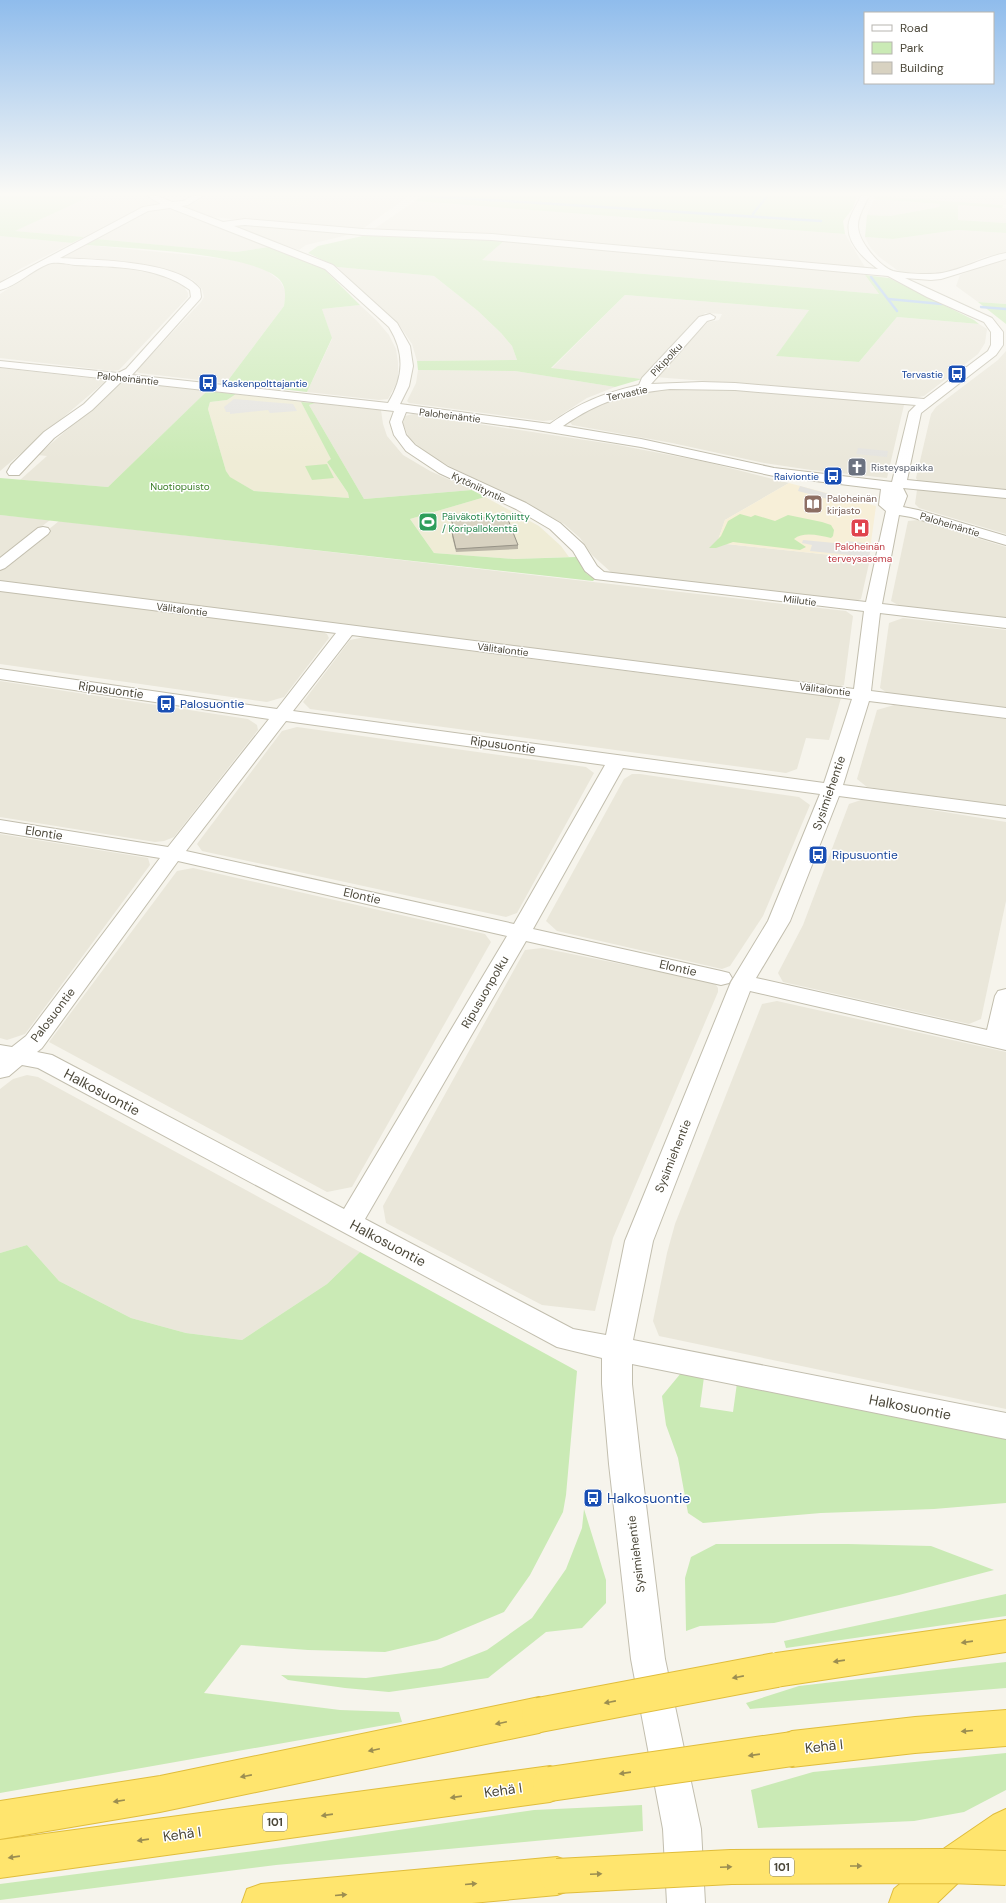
<svg xmlns="http://www.w3.org/2000/svg" width="1006" height="1903" viewBox="0 0 1006 1903" font-family="'DM Sans',sans-serif">
	<style>
		.residential { fill: #eae7da }
		.commercial { fill: #f7efd8 }
		.education { fill: #efecd6 }
		.green { fill: #caeab5 }
		.parking { fill: #e5e4e0 }
		.lines { fill: none; stroke-linecap: round; stroke-linejoin: round }
		.stream { stroke: #a9c9f2; stroke-width: 2.5 }
		.minor-casing { stroke: #c2beae; stroke-width: 2 }
		.highway-casing { stroke: #e0bd3c; stroke-width: 2 }
		.minor { fill: #fff; fill-rule: evenodd }
		.highway { fill: #ffe56e; fill-rule: evenodd }
		.highway-bridge-casing { stroke: #e0bd3c; stroke-width: 36; stroke-linecap: butt }
		.highway-bridge { stroke: #ffe56e; stroke-width: 34 }
		.wall { fill: #bab5a6 }
		.building { fill: #d8d2c1; stroke: #979387 }
		.oneway { fill: #9c8e51 }
		.labels { text-anchor: middle; stroke-width: 3; stroke-linejoin: round; paint-order: stroke }
		.far-street-label { font-size: 10px; fill: #4b4739; stroke: #fff }
		.far-transit-label { font-size: 10px; fill: #164399; stroke: #fff; text-anchor: end }
		.far-worship-label { font-size: 10px; fill: #5b616d; stroke: #fff; text-anchor: start }
		.far-park-label { font-size: 10px; fill: #3d7f2a; stroke: #fff }
		.far-education-label { font-size: 10px; fill: #785e54; stroke: #fff; text-anchor: start }
		.far-leisure-label { font-size: 10px; fill: #27864d; stroke: #fff; text-anchor: start }
		.far-health-label { font-size: 10px; fill: #be3a42; stroke: #fff }
		.shield { fill: #fff; stroke: #817e74; stroke-width: 1 }
		.shield-label { font-size: 11px; font-weight: bold; fill: #4b4739 }
		.street-label { font-size: 12px; fill: #4b4739; stroke: #fff }
		.transit-label { font-size: 12px; fill: #164399; stroke: #fff; text-anchor: start }
		.near-street-label { font-size: 14px; fill: #4b4739; stroke: #fff }
		.near-transit-label { font-size: 14px; fill: #164399; stroke: #fff; text-anchor: start }
	</style>
	<rect width="100%" height="100%" fill="#f6f4ec"/>
	<g class="residential">
		<polygon points="91,196 143,196 158,203 142,206 84,237 14,231"/>
		<polygon points="208,196 260,196 251,202 300,206 317,196 409,196 361,230 211,217 186,207"/>
		<polygon points="875,196 1006,196 1006,205 959,202"/>
		<polygon points="874,199 940,204 939,207 890,216 867,215"/>
		<polygon points="415,201 845,234 866,269 860,270 528,238 374,229"/>
		<polygon points="958,205 1006,208 1006,223 958,220"/>
		<polygon points="169,209 268,247 236,252 97,239 153,210"/>
		<polygon points="241,224 352,234 306,245 299,250 234,227"/>
		<polygon points="957,230 1006,233 1006,255 987,256 945,273 929,275 901,273 878,256 870,247 865,237 893,239"/>
		<polygon points="0,236 72,243 20,269 0,282"/>
		<polygon points="505,240 618,250 865,275 879,294 481,260"/>
		<polygon points="86,245 191,255 240,261 266,270 280,281 286,292 284,306 226,383 139,373 136,371 201,302 204,297 202,289 193,280 179,274 163,269 62,258"/>
		<polygon points="1006,259 1006,304 978,302 956,286 960,275 996,260"/>
		<polygon points="55,263 127,269 161,275 177,282 184,287 188,293 188,297 119,370 113,371 0,358 0,294 33,272 49,264"/>
		<polygon points="337,267 434,276 478,311 501,333 512,346 517,360 417,361 412,344 400,326"/>
		<polygon points="625,295 809,310 777,356 859,362 897,317 979,324 987,329 985,343 978,354 924,396 914,398 655,377 708,322 719,320 722,314 705,313 642,379 551,369"/>
		<polygon points="360,305 377,321 389,335 396,349 398,362 398,380 388,399 379,400 307,392 332,339 322,309"/>
		<polygon points="1006,351 1006,491 922,482 917,480 916,478 931,414 936,407 998,360"/>
		<polygon points="0,368 107,380 0,471"/>
		<polygon points="418,370 515,371 615,387 587,398 553,420 543,421 409,403 407,401 416,383"/>
		<polygon points="127,382 207,391 108,487 20,480 47,456 38,455 120,384"/>
		<polygon points="678,388 715,388 901,403 904,405 887,478 811,470 764,463 672,443 572,425 570,422 608,400 640,393"/>
		<polygon points="315,403 381,410 383,424 387,436 403,455 430,471 472,490 364,499 309,405"/>
		<polygon points="413,414 618,445 706,462 789,483 725,520 717,543 870,559 861,599 856,601 613,574 592,555 580,538 564,524 535,508 447,465 423,451 408,436 403,423 405,416"/>
		<polygon points="921,489 1006,498 1006,534 919,508 915,504 917,490"/>
		<polygon points="0,515 50,520 0,559"/>
		<polygon points="918,520 1006,547 1006,618 900,606 891,601 908,521"/>
		<polygon points="59,521 846,611 853,616 844,685 837,687 0,581 0,569"/>
		<polygon points="0,591 320,631 327,634 329,638 284,697 267,702 0,664"/>
		<polygon points="903,618 1006,630 1006,708 889,694 880,688 889,623"/>
		<polygon points="365,637 539,660 841,698 829,740 806,738 797,769 786,773 310,709 303,702 350,640"/>
		<polygon points="0,681 248,719 257,725 258,730 174,837 164,841 155,842 0,817"/>
		<polygon points="894,705 1006,719 1006,806 867,787 857,779 877,710"/>
		<polygon points="297,727 586,767 594,773 517,913 506,917 202,851 197,844 282,731"/>
		<polygon points="632,774 640,774 799,797 810,805 763,916 730,966 722,969 557,931 546,921 624,779"/>
		<polygon points="864,799 1006,822 1006,901 981,1019 969,1024 783,982 778,973 803,925 849,804"/>
		<polygon points="0,834 148,858 150,865 25,1034 7,1040 0,1038"/>
		<polygon points="193,868 485,934 491,942 352,1187 327,1192 49,1042 177,871"/>
		<polygon points="542,948 710,982 716,985 718,988 718,992 613,1238 595,1311 542,1305 386,1223 383,1206 525,950"/>
		<polygon points="777,1001 1006,1052 1006,1409 659,1336 653,1321 667,1253 675,1224 762,1004"/>
		<polygon points="27,1075 38,1077 360,1252 327,1284 242,1340 186,1333 131,1318 59,1281 27,1245 0,1253 0,1089 13,1079"/>
	</g>
	<polygon class="commercial" points="789,483 876,506 869,557 870,559 717,543 725,520"/>
	<g class="education">
		<polygon points="260,196 317,196 300,206 250,202"/>
		<polygon points="236,394 301,402 332,459 327,462 348,493 349,498 254,491 229,477 226,471 208,409 210,402 227,400"/>
		<polygon points="485,497 539,526 561,546 569,557 514,559 434,553 410,519"/>
	</g>
	<g class="green">
		<polygon points="0,196 91,196 15,231 84,237 72,243 0,236"/>
		<polygon points="414,196 857,196 853,208 843,221 845,234 415,201 421,197"/>
		<polygon points="875,196 1003,205 1002,208 958,205 958,220 1006,223 1006,233 957,230 893,239 865,237 867,215 890,216 939,207 940,204 874,199"/>
		<polygon points="367,235 505,240 482,260 879,294 865,275 889,278 974,320 979,324 897,317 859,362 776,356 809,310 625,295 551,368 642,379 615,387 515,371 418,370 417,361 517,360 512,346 501,333 478,311 434,276 337,267 308,253 318,246"/>
		<path d="M97 239 236 252 268 247 306 259 324 269 360 305 322 309 332 338 307 392 226 383 284 306C285 297 287 289 280 280 256 253 126 248 86 245Z"/>
		<polygon points="978,302 1006,304 1006,324"/>
		<polygon points="207,391 236,394 227,400 210,402 208,409 226,471 230,477 254,491 349,498 348,493 327,462 331,459 301,402 315,403 309,405 364,499 472,490 485,497 410,519 434,553 514,559 576,557 587,574 595,579 593,581 0,515 0,478 108,487"/>
		<polygon points="327,464 334,478 312,480 305,466"/>
		<path d="M740 514 751 517 755 515 775 521 788 515 822 522 831 525 834 530 833 536 831 538C820 536 804 531 794 539L806 547 800 550 733 542 716 548H709L721 536 728 521Z"/>
		<polygon points="27,1245 59,1281 131,1318 186,1333 242,1340 327,1284 360,1252 577,1371 566,1495 563,1512 530,1575 504,1612 437,1640 385,1652 308,1650 241,1645 204,1693 340,1710 399,1712 402,1722 0,1793 0,1253"/>
		<polygon points="681,1373 704,1377 700,1407 733,1412 737,1383 1006,1439 1006,1503 934,1509 821,1513 703,1523 688,1513 678,1458 666,1425 662,1396"/>
		<polygon points="584,1509 606,1580 606,1603 582,1628 546,1632 488,1678 389,1692 345,1688 288,1680 281,1675 366,1678 441,1668 487,1650 532,1618 566,1569 582,1528"/>
		<polygon points="716,1544 848,1544 931,1546 994,1570 899,1595 774,1623 700,1626 686,1631 685,1578 691,1557"/>
		<polygon points="1006,1594 1006,1616 786,1648 784,1641"/>
		<polygon points="1006,1662 1006,1688 750,1709 746,1703 799,1686"/>
		<polygon points="1006,1753 1006,1790 964,1812 914,1821 758,1828 751,1790 813,1772"/>
		<polygon points="642,1805 643,1831 276,1865 0,1900 0,1884 277,1848 534,1810"/>
	</g>
	<g class="parking">
		<polygon points="234,399 293,404 297,411 270,413 268,410 230,414 230,412 226,412 224,407"/>
		<polygon points="858,448 888,451 887,457 856,454"/>
		<polygon points="800,486 836,496 835,501 798,491"/>
		<polygon points="803,540 845,544 846,541 872,544 869,557 810,551 812,545 802,543"/>
	</g>
	<g class="lines">
		<g class="stream">
			<polyline points="428,196 821,221"/>
			<polyline points="753,214 767,196"/>
			<polyline points="871,277 897,311"/>
			<polyline points="888,299 942,304"/>
			<polyline points="981,307 1006,309"/>
		</g>
		<defs>
			<g id="minor">
				<path d="M147 196H158L172 202 183 201 192 196H203L188 205 181 206 223 222 245 219 363 229 492 234 878 269C864 259 845 242 849 222 851 213 857 205 861 196H869C865 205 857 217 858 227 859 242 879 266 893 271 905 274 930 275 942 273 964 269 984 257 1006 253V259L941 279 931 280 905 278 992 318 1003 332V345L996 355 921 413 907 480 1006 490V498L903 488 907 496 903 507 918 510 1006 536V545L911 517 899 515 882 604 1006 618V628L880 613 871 691 1006 708V718L869 701 843 785 1006 806V818L839 796 790 921 756 978 987 1030 995 996 998 991 1006 989V1050L750 991 653 1241 633 1340 1006 1413V1439L632 1364V1384L641 1464 665 1659 701 1829 705 1903H667L663 1829 631 1659 609 1464 602 1384V1358L557 1347 38 1068 22 1065 9 1076 0 1078V1045L12 1047 26 1036 160 858 0 832V820L168 847 269 719 0 679V669L277 709 336 633 0 591V581L854 689 864 611 595 579 585 571 573 551 550 529 516 509 439 473 406 451 394 435 390 422 394 411 122 381 92 410 54 438 19 475H9L7 472 11 465 44 432 84 404 109 379 0 367V361L118 373 126 369 191 297 190 290C158 266 114 267 75 265 68 264 55 261 48 264 32 270 17 286 0 290V283L143 207 161 204ZM170 208 325 269 389 327C405 353 404 377 388 403L132 375 200 299 201 297 200 289C178 260 94 260 60 258L148 211ZM245 225 363 235 492 240 888 276 927 297 984 322 991 332V345L988 351 924 399 735 383 702 382 651 384 707 321 714 319 715 317 710 314 699 317 642 378 639 385C601 394 581 402 550 424L400 404 409 386 413 366 410 346 397 323 333 265 234 226ZM670 389 735 390 916 405 909 412 892 482 774 468 641 439 563 426C601 400 625 394 670 389ZM406 412 531 429 641 447 774 476 881 489 879 505 886 511 866 602 604 572 597 566 584 545 560 523 526 503 448 467 415 445 406 435 402 422ZM352 635 852 699 824 783 293 711ZM286 721 605 765 514 924 186 851ZM623 768 820 794 768 921 731 982 625 1241 606 1335 573 1329 365 1219 526 941 721 985 729 983 732 978 729 973 721 971 533 929ZM178 861 507 936 344 1209 52 1055 37 1052 42 1048Z"/>
				<polygon points="43,527 48,528 50,531 48,534 5,568 0,570 0,558 38,528"/>
			</g>
			<g id="highway">
				<polygon points="1006,1620 1006,1652 776,1687 764,1682 759,1670 764,1658 776,1653"/>
				<polygon points="539,1697 552,1703 557,1715 552,1727 539,1733 160,1812 0,1839 0,1801 160,1776"/>
				<polygon points="1006,1710 1006,1746 915,1753 792,1767 779,1762 774,1749 779,1736 792,1731 915,1717"/>
				<polygon points="550,1766 563,1771 568,1784 563,1797 550,1802 0,1878 0,1840"/>
				<polygon points="1006,1809 1006,1850 959,1882 937,1903 889,1903 894,1889 933,1856 993,1815"/>
				<polygon points="557,1857 571,1862 576,1876 571,1890 557,1895 472,1903 242,1903 247,1889 261,1884"/>
			</g>
		</defs>
		<use href="#minor" class="minor-casing"/>
		<use href="#highway" class="highway-casing"/>
		<use href="#minor" class="minor"/>
		<use href="#highway" class="highway"/>
		<defs>
			<g id="highway-bridge">
				<polyline points="539,1715 776,1670"/>
				<polyline points="550,1784 792,1749"/>
				<polyline points="557,1876 731,1867 948,1866 1006,1868"/>
			</g>
		</defs>
		<use href="#highway-bridge" class="highway-bridge-casing"/>
		<use href="#highway-bridge" class="highway-bridge"/>
	</g>
	<polygon class="wall" points="451,519 518,545 518,549 456,552 452,536 452,532 454,532 452,523"/>
	<polygon class="building" points="507,517 518,545 456,549 452,532 455,532 451,519"/>
	<defs><path id="oneway-solid" d="M-6-.8H1V-3.2L6.5 0L1 3.2V.8H-6Z"/></defs>
	<g class="oneway">
		<use href="#oneway-solid" transform="translate(967 1642) rotate(172)"/>
		<use href="#oneway-solid" transform="translate(839 1661) rotate(172)"/>
		<use href="#oneway-solid" transform="translate(738 1677) rotate(169)"/>
		<use href="#oneway-solid" transform="translate(610 1702) rotate(169)"/>
		<use href="#oneway-solid" transform="translate(501 1723) rotate(168)"/>
		<use href="#oneway-solid" transform="translate(967 1731) rotate(175)"/>
		<use href="#oneway-solid" transform="translate(374 1750) rotate(168)"/>
		<use href="#oneway-solid" transform="translate(754 1755) rotate(172)"/>
		<use href="#oneway-solid" transform="translate(625 1773) rotate(172)"/>
		<use href="#oneway-solid" transform="translate(246 1776) rotate(169)"/>
		<use href="#oneway-solid" transform="translate(456 1797) rotate(172)"/>
		<use href="#oneway-solid" transform="translate(119 1801) rotate(171)"/>
		<use href="#oneway-solid" transform="translate(327 1815) rotate(172)"/>
		<use href="#oneway-solid" transform="translate(143 1840) rotate(172)"/>
		<use href="#oneway-solid" transform="translate(14 1857) rotate(172)"/>
		<use href="#oneway-solid" transform="translate(856 1866)"/>
		<use href="#oneway-solid" transform="translate(726 1867) rotate(-2)"/>
		<use href="#oneway-solid" transform="translate(596 1874) rotate(-3)"/>
		<use href="#oneway-solid" transform="translate(471 1884) rotate(-5)"/>
		<use href="#oneway-solid" transform="translate(341 1895) rotate(-5)"/>
	</g>
	<linearGradient id="sky" x2="0" y2="1"><stop stop-color="#8fbcec"/><stop offset="0.42" stop-color="#fbfaf6"/><stop offset="1" stop-color="#fbfaf6" stop-opacity="0"/></linearGradient>
	<rect width="1006" height="462" fill="url(#sky)"/>
	<defs>
		<symbol id="bus-square" viewBox="-11 -11 22 22"><rect x="-9" y="-9" width="18" height="18" rx="4" fill="#1a4fb4" stroke="#fff"/><path d="M-5-6H5V4H4V6H2V4H-2V6H-4V4H-5ZM-3.5-4V0h7V-4ZM-3.5 1.2v1.5H-2V1.2ZM2 1.2v1.5H3.5V1.2Z" fill="#fff"/></symbol>
		<symbol id="church-square" viewBox="-11 -11 22 22"><rect x="-9" y="-9" width="18" height="18" rx="4" fill="#6b7280" stroke="#fff"/><path d="M-1.2-6h2.4v3.5h3.3v2.4h-3.3V6h-2.4V-.1h-3.3v-2.4h3.3Z" fill="#fff"/></symbol>
		<symbol id="library-square" viewBox="-11 -11 22 22"><rect x="-9" y="-9" width="18" height="18" rx="4" fill="#8d6e63" stroke="#fff"/><path d="M-6-4Q-3-5.5-.7-3.5V5Q-3 3-6 4ZM6-4Q3-5.5 .7-3.5V5Q3 3 6 4Z" fill="#fff"/></symbol>
		<symbol id="stadium-square" viewBox="-11 -11 22 22"><rect x="-9" y="-9" width="18" height="18" rx="4" fill="#2e9e5b" stroke="#fff"/><path d="M0-5a6.5 5 0 1 0 0 10a6.5 5 0 1 0 0-10ZM-3.5-1.8h7v3.6h-7Z" fill="#fff"/></symbol>
		<symbol id="hospital-square" viewBox="-11 -11 22 22"><rect x="-9" y="-9" width="18" height="18" rx="4" fill="#e0444e" stroke="#fff"/><path d="M-5-5h3v3.5h4V-5h3V5h-3V1.5h-4V5h-3Z" fill="#fff"/></symbol>
	</defs>
	<g fill-rule="evenodd">
		<use href="#bus-square" x="946" y="363" width="22" height="22"/>
		<use href="#bus-square" x="197" y="372" width="22" height="22"/>
		<use href="#church-square" x="846" y="456" width="22" height="22"/>
		<use href="#bus-square" x="822" y="465" width="22" height="22"/>
		<use href="#library-square" x="802" y="493" width="22" height="22"/>
		<use href="#stadium-square" x="417" y="511" width="22" height="22"/>
		<use href="#hospital-square" x="849" y="517" width="22" height="22"/>
		<use href="#bus-square" x="155" y="693" width="22" height="22"/>
		<use href="#bus-square" x="807" y="844" width="22" height="22"/>
		<use href="#bus-square" x="582" y="1487" width="22" height="22"/>
	</g>
	<g class="labels">
		<g class="far-street-label">
			<text transform="translate(666 359) rotate(-47)" y="4">Pikipolku</text>
			<text transform="translate(128 378) rotate(6)" y="4">Paloheinäntie</text>
			<text transform="translate(627 393) rotate(-12)" y="4">Tervastie</text>
			<text transform="translate(450 415) rotate(7)" y="4">Paloheinäntie</text>
			<text transform="translate(479 487) rotate(25)" y="4">Kytöniityntie</text>
			<text transform="translate(950 524) rotate(17)" y="4">Paloheinäntie</text>
			<text transform="translate(800 600) rotate(7)" y="4">Miilutie</text>
			<text transform="translate(182 609) rotate(7)" y="4">Välitalontie</text>
			<text transform="translate(503 649) rotate(7)" y="4">Välitalontie</text>
			<text transform="translate(825 689) rotate(7)" y="4">Välitalontie</text>
		</g>
		<g class="far-transit-label">
			<text x="943" y="378">Tervastie</text>
			<text x="222" y="387" text-anchor="start">Kaskenpolttajantie</text>
			<text x="819" y="480">Raiviontie</text>
		</g>
		<g class="far-worship-label">
			<text x="871" y="471">Risteyspaikka</text>
		</g>
		<g class="far-park-label">
			<text x="180" y="490">Nuotiopuisto</text>
		</g>
		<g class="far-education-label">
			<text x="827" y="502">Paloheinän<tspan x="827" dy="12">kirjasto</tspan></text>
		</g>
		<g class="far-leisure-label">
			<text x="442" y="520">Päiväkoti Kytöniitty<tspan x="442" dy="12">/ Koripallokenttä</tspan></text>
		</g>
		<g class="far-health-label">
			<text x="860" y="550">Paloheinän<tspan x="860" dy="12">terveysasema</tspan></text>
		</g>
		<g class="shield">
			<rect x="263" y="1813" width="24" height="18" rx="3"/>
			<rect x="770" y="1858" width="24" height="18" rx="3"/>
		</g>
		<g class="shield-label">
			<text x="275" y="1826">101</text>
			<text x="782" y="1871">101</text>
		</g>
		<g class="street-label">
			<text transform="translate(111 690) rotate(8)" y="4">Ripusuontie</text>
			<text transform="translate(503 745) rotate(8)" y="4">Ripusuontie</text>
			<text transform="translate(829 793) rotate(-71)" y="4">Sysimiehentie</text>
			<text transform="translate(44 833) rotate(9)" y="4">Elontie</text>
			<text transform="translate(362 896) rotate(13)" y="4">Elontie</text>
			<text transform="translate(678 968) rotate(13)" y="4">Elontie</text>
			<text transform="translate(485 992) rotate(-60)" y="4">Ripusuonpolku</text>
			<text transform="translate(53 1015) rotate(-53)" y="4">Palosuontie</text>
			<text transform="translate(673 1156) rotate(-68)" y="4">Sysimiehentie</text>
			<text transform="translate(636 1554) rotate(-97)" y="4">Sysimiehentie</text>
		</g>
		<g class="transit-label">
			<text x="180" y="708">Palosuontie</text>
			<text x="832" y="859">Ripusuontie</text>
		</g>
		<g class="near-street-label">
			<text transform="translate(102 1092) rotate(28)" y="5">Halkosuontie</text>
			<text transform="translate(388 1243) rotate(28)" y="5">Halkosuontie</text>
			<text transform="translate(910 1407) rotate(11)" y="5">Halkosuontie</text>
			<text transform="translate(824 1746) rotate(-6)" y="5">Kehä I</text>
			<text transform="translate(503 1790) rotate(-8)" y="5">Kehä I</text>
			<text transform="translate(182 1834) rotate(-8)" y="5">Kehä I</text>
		</g>
		<g class="near-transit-label">
			<text x="607" y="1503">Halkosuontie</text>
		</g>
	</g>
	<rect x="864" y="12" width="130" height="72" fill="#ffffff" stroke="#b7b5b0"/>
	<rect x="872" y="25" width="20" height="6" fill="#ffffff" stroke="#b7b5b0"/>
	<text x="900" y="32" font-size="12" fill="#4b4739">Road</text>
	<rect x="872" y="42" width="20" height="12" fill="#caeab5" stroke="#b7b5b0"/>
	<text x="900" y="52" font-size="12" fill="#4b4739">Park</text>
	<rect x="872" y="62" width="20" height="12" fill="#d8d2c1" stroke="#b7b5b0"/>
	<text x="900" y="72" font-size="12" fill="#4b4739">Building</text>
</svg>
